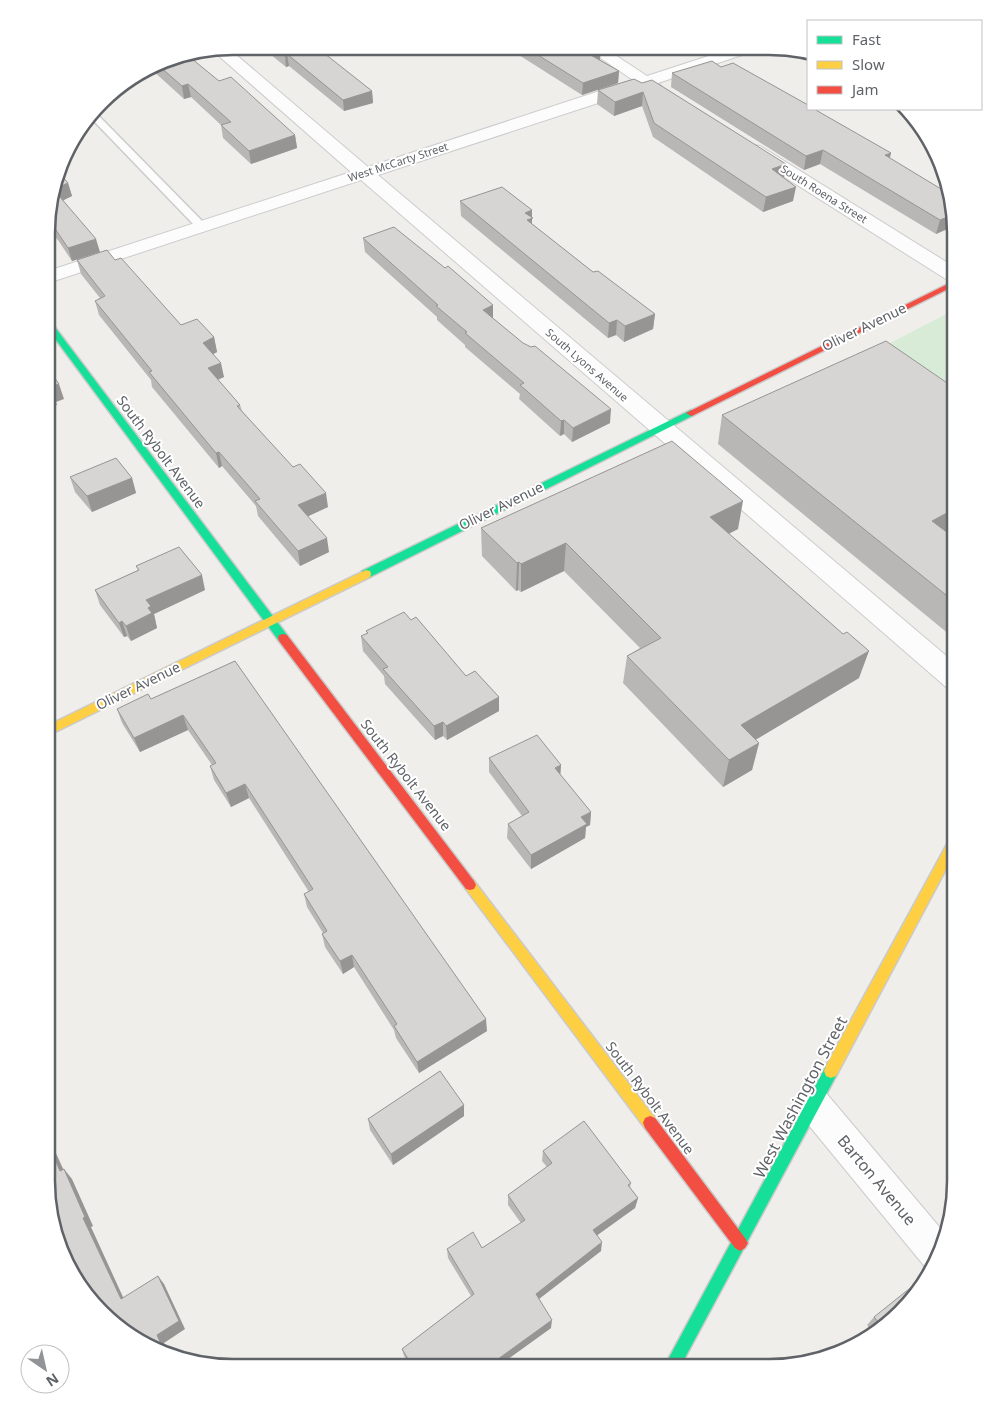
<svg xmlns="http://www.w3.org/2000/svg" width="1002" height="1414" viewBox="0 0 1002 1414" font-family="'Noto Sans',sans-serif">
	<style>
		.green { fill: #d8ebd6 }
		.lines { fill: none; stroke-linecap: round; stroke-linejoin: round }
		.lane-casing { stroke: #cbcccc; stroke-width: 3 }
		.street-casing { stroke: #cbcccc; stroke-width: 2 }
		.fast-casing { stroke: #cacacb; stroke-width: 3 }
		.slow-casing { stroke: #cacacb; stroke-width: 3 }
		.jam-casing { stroke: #cacacb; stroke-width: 3 }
		.lane { fill: #fdfcfc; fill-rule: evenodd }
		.street { fill: #fdfcfc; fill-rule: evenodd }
		.fast { fill: #16e098; fill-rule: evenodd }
		.slow { fill: #ffcf43; fill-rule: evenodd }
		.jam { fill: #f24e42; fill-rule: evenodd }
		.wall { fill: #b8b7b5 }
		.shaded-wall { fill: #969594 }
		.building { fill: #d6d5d3; stroke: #969594 }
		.labels { text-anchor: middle; stroke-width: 4; stroke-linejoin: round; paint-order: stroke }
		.far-street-label { font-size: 11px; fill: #5f6368; stroke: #fff }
		.street-label { font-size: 14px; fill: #5f6368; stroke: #fff }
		.near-street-label { font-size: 16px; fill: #5f6368; stroke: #fff }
		.rim { fill: none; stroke: #5f6368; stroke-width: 2.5 }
	</style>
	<rect width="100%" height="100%" fill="#efeeea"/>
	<polygon class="green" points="956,309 956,409 871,353"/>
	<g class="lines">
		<defs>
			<polygon id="lane" points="95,112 205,224 205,228 197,228 90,117"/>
			<g id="street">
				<polygon points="227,47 368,167 633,80 584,47 603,47 647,76 733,48 756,48 754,51 658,83 662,87 660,90 654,92 644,88 378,175 956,664 956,690 946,687 361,180 48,283 48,271 351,172 212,50"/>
				<polygon points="754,145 760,146 956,268 956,283 949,281 748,154 745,150 748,146"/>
				<polygon points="814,1088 826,1093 947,1236 931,1270 926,1268 802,1117 797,1105 802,1093"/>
			</g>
			<g id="fast">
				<polygon points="48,321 51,322 287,635 288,638 287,641 279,641 48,329"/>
				<polygon points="691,410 694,411 694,415 370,577 366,578 361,574 362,571"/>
				<polygon points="831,1064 836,1066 838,1071 836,1076 680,1367 664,1367 826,1066"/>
			</g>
			<g id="slow">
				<polygon points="366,570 370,571 371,574 370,577 47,736 47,726"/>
				<polygon points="955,836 955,852 836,1076 831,1078 826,1076 824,1071 826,1066 951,837"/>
				<polygon points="470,880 474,881 655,1118 657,1123 655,1128 650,1130 645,1128 466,889 464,885 466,881"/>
			</g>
			<g id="jam">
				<polygon points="956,280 956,285 694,415 691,416 686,413"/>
				<polygon points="283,634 287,635 474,881 476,885 474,889 470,890 466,889 279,641 278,638 279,635"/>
				<polygon points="650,1116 655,1118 745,1238 748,1243 745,1248 740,1251 735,1248 645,1128 643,1123 645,1118"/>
			</g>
		</defs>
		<use href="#lane" class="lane-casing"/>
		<use href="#street" class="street-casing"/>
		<use href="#fast" class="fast-casing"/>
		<use href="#slow" class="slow-casing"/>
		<use href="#jam" class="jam-casing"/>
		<use href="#lane" class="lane"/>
		<use href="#street" class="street"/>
		<use href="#fast" class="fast"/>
		<use href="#slow" class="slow"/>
		<use href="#jam" class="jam"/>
	</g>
	<g class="wall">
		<polygon points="260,46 320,46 320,51 372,91 373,103 344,111 289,66 286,67"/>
		<polygon points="511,47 599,47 600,60 619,71 618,83 582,95 511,50"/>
		<polygon points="607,47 641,47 619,54"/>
		<polygon points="173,56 219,81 295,135 297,148 251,164 223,138 221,125 191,97 184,99 151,69"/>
		<polygon points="721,67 890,158 954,226 936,234 820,164 804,170 671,87 672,73"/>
		<polygon points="634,79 786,164 784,178 793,201 763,212 653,137 642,106 614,116 597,104 598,90"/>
		<polygon points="68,183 72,196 63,200 100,252 72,261 58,240 48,230 48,209"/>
		<polygon points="460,201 532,210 532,224 593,272 655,314 653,329 624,342 616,335 608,338 461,216"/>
		<polygon points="363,238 493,318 610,423 572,442 564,434 560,436 519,399 520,394 465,347 465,345 437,320 437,317 365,252"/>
		<polygon points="77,260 115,260 181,325 214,337 217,352 213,354 224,377 218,380 240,405 242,411 328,507 308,516 329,552 300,566 258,516 256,506 222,466 219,468 152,387 151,380 99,315 95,301 100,298 81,274"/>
		<polygon points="722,415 950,534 956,539 956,640 718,444"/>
		<polygon points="70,477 132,478 136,493 92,512 75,492"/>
		<polygon points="481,528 738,529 729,534 859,678 755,740 759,743 752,770 723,787 623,683 627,656 640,648 564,571 521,592 518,590 516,591 482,556"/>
		<polygon points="136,566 205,590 154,614 157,628 131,641 127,636 124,637 100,605 95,590 138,570"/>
		<polygon points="411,620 466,676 499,711 447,740 443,736 435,740 385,684 384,676 363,651 361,636 367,633 366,631"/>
		<polygon points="235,661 487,1031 419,1073 396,1038 394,1030 354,967 343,974 325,947 322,934 323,933 307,907 304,894 309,892 249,798 231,807 214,780 210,766 212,765 188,730 140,752 122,723 117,709 151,699"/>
		<polygon points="489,758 561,765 560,775 591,812 590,825 586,827 585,838 531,869 507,838 508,824 522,816 489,772"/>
		<polygon points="464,1105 464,1116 393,1165 370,1130 368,1119"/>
		<polygon points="543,1151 631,1183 630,1188 638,1198 635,1208 597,1235 601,1251 539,1299 551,1328 497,1367 411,1367 404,1356 402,1349 471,1296 448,1258 447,1249 482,1248 521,1223 508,1205 508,1195 547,1167 542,1161"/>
		<polygon points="874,1317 892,1321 874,1334 867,1325"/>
	</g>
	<g class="shaded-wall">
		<polygon points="320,46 321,57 315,47"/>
		<polygon points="619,47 641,47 619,54"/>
		<polygon points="601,49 600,60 587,53"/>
		<polygon points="287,54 289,66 286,67 285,55"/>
		<polygon points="619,71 618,83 582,95 583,83"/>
		<polygon points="188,84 191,97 184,99 182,86"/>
		<polygon points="372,91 373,103 344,111 343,100"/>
		<polygon points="643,92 642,106 614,116 615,102"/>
		<polygon points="295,135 297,148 251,164 249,151"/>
		<polygon points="823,150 820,164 804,170 806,156"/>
		<polygon points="891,153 888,167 885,155"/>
		<polygon points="786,164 784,178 772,169"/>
		<polygon points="68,183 72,196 58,203 54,191 54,189"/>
		<polygon points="796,187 793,201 763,212 766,197"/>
		<polygon points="532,210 532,233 525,213"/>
		<polygon points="952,215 954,226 936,234 940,220"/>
		<polygon points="96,239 100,252 72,261 68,248"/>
		<polygon points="493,305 493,319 483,310"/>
		<polygon points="655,314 653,329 624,342 625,326"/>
		<polygon points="617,320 616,335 608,338 609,323"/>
		<polygon points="214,337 217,352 206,358 203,343"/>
		<polygon points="221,363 224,377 211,382 208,368"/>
		<polygon points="59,384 64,399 56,402 57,405 48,408 48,391 50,387"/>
		<polygon points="611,409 610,423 572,442 573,428"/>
		<polygon points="564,420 564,434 560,436 561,421"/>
		<polygon points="219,452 222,466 219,468 216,453"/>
		<polygon points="132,478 136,493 92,512 87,496"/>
		<polygon points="326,493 328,507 300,520 298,505"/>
		<polygon points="743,501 738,529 705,545 710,517"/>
		<polygon points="956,508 956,531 922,549 932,521"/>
		<polygon points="327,538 329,552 300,566 298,551"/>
		<polygon points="566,543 564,571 521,592 521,564"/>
		<polygon points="519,562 518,590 516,591 517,563"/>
		<polygon points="202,575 205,590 154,614 157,628 131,641 126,626 146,600"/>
		<polygon points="122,621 127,636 124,637 119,623"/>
		<polygon points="869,651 859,678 735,752 741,725"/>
		<polygon points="50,652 56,666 47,671 47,653"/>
		<polygon points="499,697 499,711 447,740 446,726"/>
		<polygon points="183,715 188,730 140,752 134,738"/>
		<polygon points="443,722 443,736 435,740 434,726"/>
		<polygon points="759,743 752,770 723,787 729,760"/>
		<polygon points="561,765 560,779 555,768"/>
		<polygon points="245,784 249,798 231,807 226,793"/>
		<polygon points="591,812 590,825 586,827 585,838 531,869 531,855 581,817"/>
		<polygon points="352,955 354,967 343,974 340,961"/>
		<polygon points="486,1019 487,1031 419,1073 417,1062"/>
		<polygon points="464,1105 464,1116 393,1165 391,1154"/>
		<polygon points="46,1131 69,1182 60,1171 46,1139"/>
		<polygon points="64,1169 72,1179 93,1226 91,1227 128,1308 121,1299 83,1218"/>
		<polygon points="638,1198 635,1208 592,1239 593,1230"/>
		<polygon points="602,1242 601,1251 535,1302 536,1294"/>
		<polygon points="158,1276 164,1284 185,1329 164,1343 167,1350 163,1349 157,1335"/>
		<polygon points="552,1320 551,1328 497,1367 487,1367"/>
	</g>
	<g class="building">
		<polygon points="273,46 315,46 372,91 343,100 287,54 285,55"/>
		<polygon points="525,47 599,47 601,49 587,53 619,71 583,83"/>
		<polygon points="186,54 219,81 231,77 295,135 249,151 221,125 231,122 188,84 182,86 158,65 173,56"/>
		<polygon points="712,61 721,67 733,63 808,105 808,109 814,109 891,153 885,155 946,192 952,215 940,220 823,150 806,156 672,73"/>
		<polygon points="634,79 642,83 652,80 786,164 772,169 796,187 766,197 654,123 643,92 615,102 598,90"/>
		<polygon points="60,174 68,183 54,189"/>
		<polygon points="502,187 532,210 525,213 533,218 527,220 593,272 598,271 655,314 625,326 617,320 609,323 460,201"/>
		<polygon points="54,190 96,239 68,248 54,227 48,221 48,209"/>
		<polygon points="394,227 445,268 448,266 493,305 483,310 523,343 531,347 535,346 611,409 573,428 564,420 561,421 520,385 524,383 465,333 467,332 436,306 438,305 363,238"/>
		<polygon points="107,250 115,260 121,258 181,325 197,319 214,337 203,343 221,363 208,368 240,405 237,406 293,467 300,464 326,493 298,505 327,538 298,551 255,501 260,499 219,452 216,453 149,372 152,371 95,301 105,296 77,260"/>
		<polygon points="886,341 956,389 956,508 932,521 956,539 956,603 722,415"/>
		<polygon points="48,369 59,384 50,387 52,389 48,391"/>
		<polygon points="672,441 743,501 710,517 843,634 847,632 869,651 741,725 759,743 729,760 627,656 661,638 566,543 521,564 519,562 517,563 481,528"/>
		<polygon points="116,458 132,478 87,496 70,477"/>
		<polygon points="179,547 202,575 146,600 151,606 148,608 152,613 126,626 122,621 119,623 95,590 139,570 136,566"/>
		<polygon points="404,612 411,620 416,617 466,676 475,671 499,697 446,726 443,722 434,726 383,669 388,667 361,636 368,633 366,631"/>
		<polygon points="47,647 50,652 47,653"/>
		<polygon points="235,661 486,1019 417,1062 394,1026 397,1024 352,955 340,961 322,934 327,931 304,894 313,889 245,784 226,793 210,766 216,763 183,715 134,738 117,709 148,694 151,699"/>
		<polygon points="537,735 561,765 555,768 591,812 581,817 587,824 531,855 508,824 529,812 489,758"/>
		<polygon points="440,1071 464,1105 391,1154 368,1119"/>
		<polygon points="584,1121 631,1183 628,1185 638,1198 593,1230 602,1242 536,1294 552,1320 487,1367 413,1367 402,1349 474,1294 447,1249 473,1232 482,1248 525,1220 508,1195 552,1163 543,1151"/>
		<polygon points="46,1139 60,1171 64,1169 85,1217 83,1218 121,1299 158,1276 179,1321 157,1335 163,1349 129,1336 93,1304 65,1263 46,1181"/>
		<polygon points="914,1285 919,1290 892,1321 883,1328 874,1317"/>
	</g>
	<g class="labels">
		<g class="far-street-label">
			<text transform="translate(398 162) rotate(-18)" y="4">West McCarty Street</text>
			<text transform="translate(824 194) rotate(32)" y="4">South Roena Street</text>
			<text transform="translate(587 365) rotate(41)" y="4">South Lyons Avenue</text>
		</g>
		<g class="street-label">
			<text transform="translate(864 327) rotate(-26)" y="5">Oliver Avenue</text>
			<text transform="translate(161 452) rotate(53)" y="5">South Rybolt Avenue</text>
			<text transform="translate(501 506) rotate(-26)" y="5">Oliver Avenue</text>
			<text transform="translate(138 686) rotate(-26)" y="5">Oliver Avenue</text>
			<text transform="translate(406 775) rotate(52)" y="5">South Rybolt Avenue</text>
			<text transform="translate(650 1098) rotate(53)" y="5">South Rybolt Avenue</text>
		</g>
		<g class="near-street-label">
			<text transform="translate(800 1097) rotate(-62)" y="6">West Washington Street</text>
			<text transform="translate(877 1180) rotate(50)" y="6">Barton Avenue</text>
		</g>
	</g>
	<path d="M0 0H1002V1414H0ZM233 55H769A178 178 0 0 1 947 233V1181A178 178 0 0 1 769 1359H233A178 178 0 0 1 55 1181V233A178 178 0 0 1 233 55Z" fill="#fff" fill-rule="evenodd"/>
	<path class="rim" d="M233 55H769A178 178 0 0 1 947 233V1181A178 178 0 0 1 769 1359H233A178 178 0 0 1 55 1181V233A178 178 0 0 1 233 55Z"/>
	<rect x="807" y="20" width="175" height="90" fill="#ffffff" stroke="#bfc1c3"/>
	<rect x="817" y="36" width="25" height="8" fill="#16e098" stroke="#bfc1c3"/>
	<text x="852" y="45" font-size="15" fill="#5f6368">Fast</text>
	<rect x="817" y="61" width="25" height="8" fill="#ffcf43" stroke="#bfc1c3"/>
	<text x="852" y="70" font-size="15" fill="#5f6368">Slow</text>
	<rect x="817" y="86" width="25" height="8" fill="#f24e42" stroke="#bfc1c3"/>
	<text x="852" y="95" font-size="15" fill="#5f6368">Jam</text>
	<g transform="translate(45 1369) rotate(146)"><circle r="24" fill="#ffffff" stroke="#bfc1c3"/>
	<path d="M0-4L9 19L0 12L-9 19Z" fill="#919496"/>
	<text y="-8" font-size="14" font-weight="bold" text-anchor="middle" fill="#5f6368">N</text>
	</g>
</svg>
